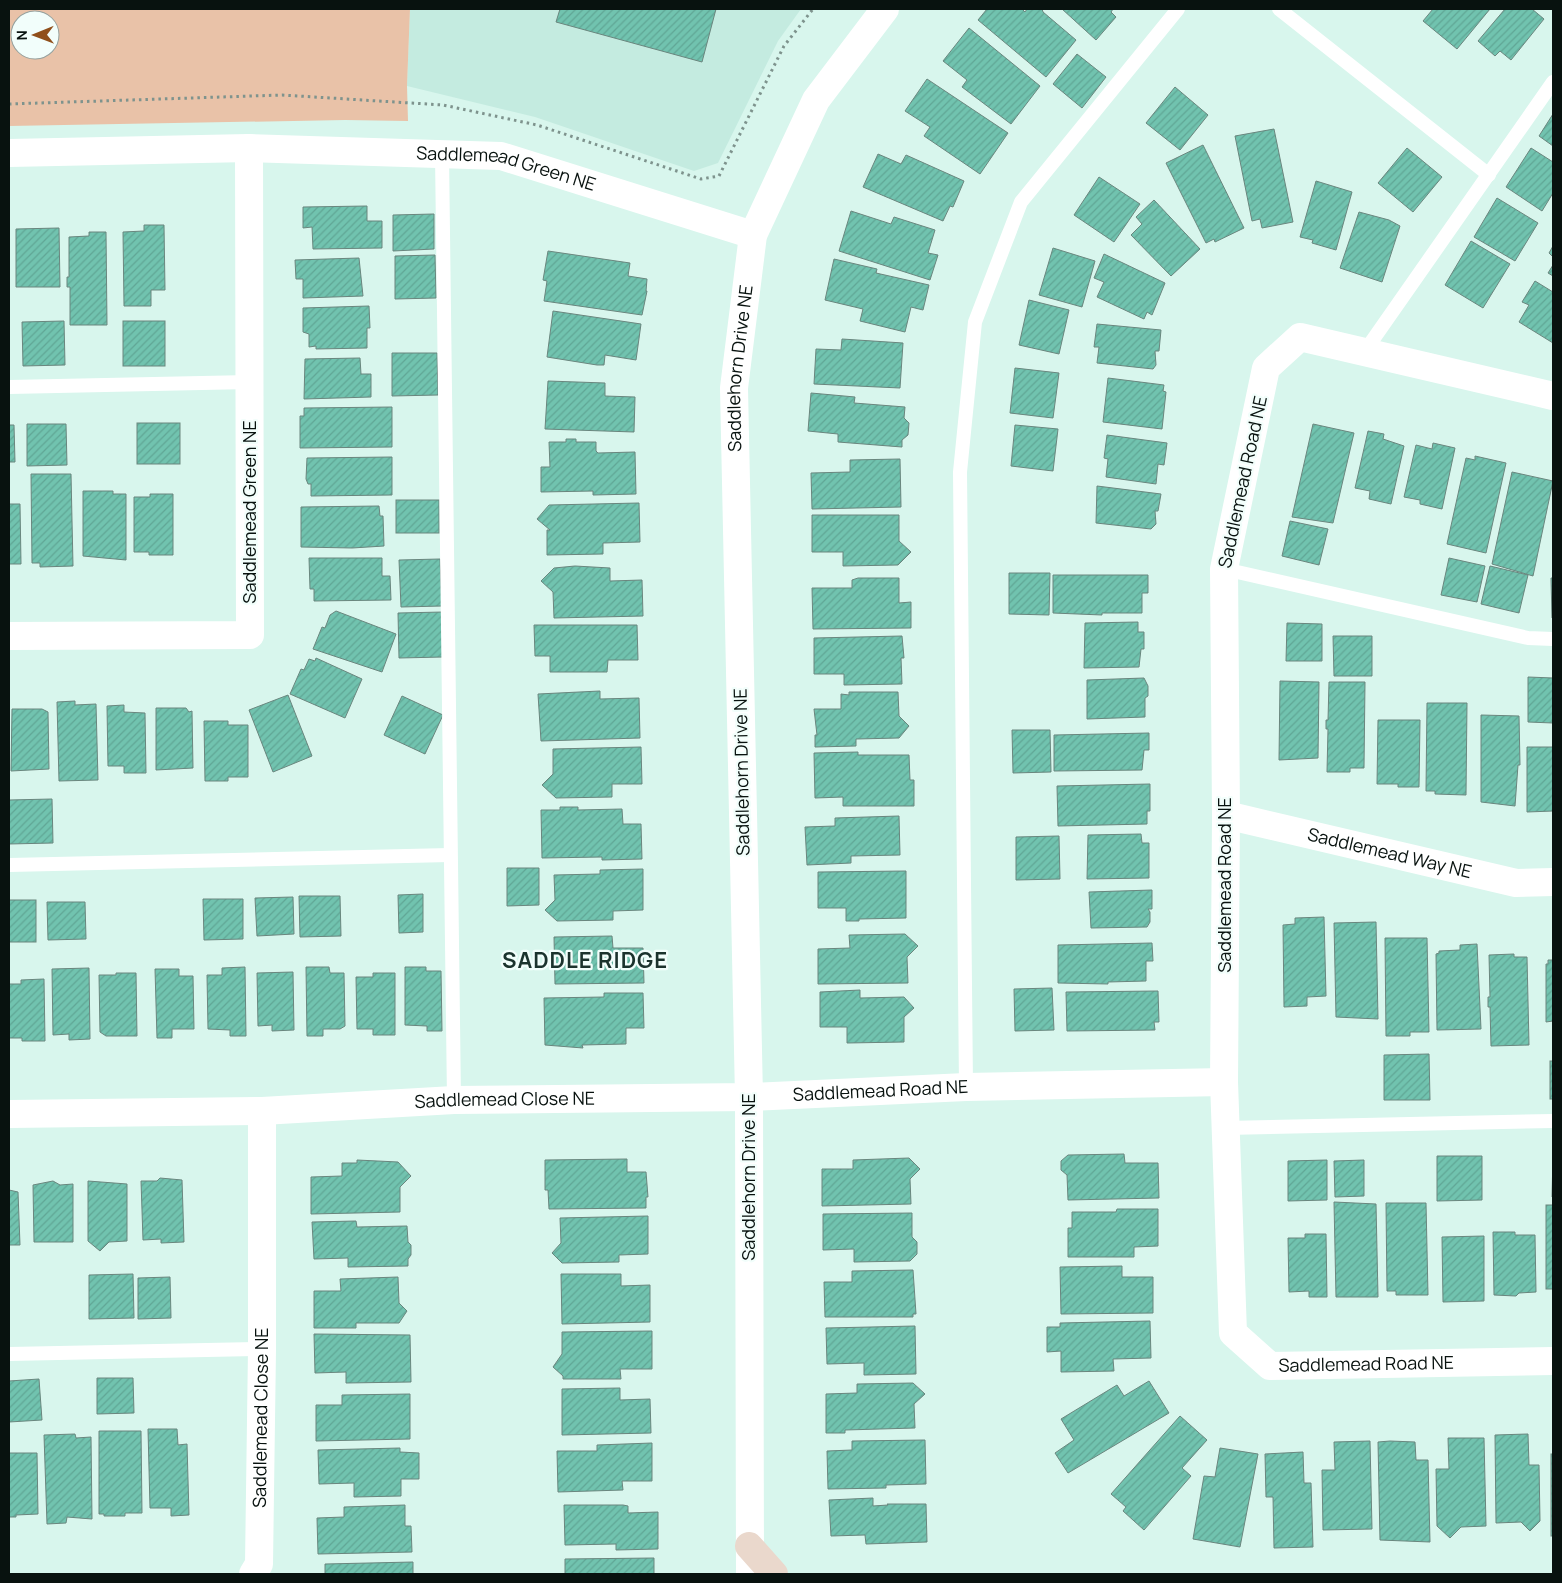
<svg xmlns="http://www.w3.org/2000/svg" width="1562" height="1583" viewBox="0 0 1562 1583" font-family="Manrope,sans-serif">
	<style>
		.built { fill: #c4ebe0 }
		.park { fill: #e9c2a8; fill-rule: evenodd }
		.building { fill: url(#building-hatch); stroke: #6a867e }
		.lines { fill: none; stroke-linecap: round; stroke-linejoin: round }
		.path { stroke: #7e938d; stroke-width: 3; stroke-dasharray: 2.5 4; stroke-linecap: butt }
		.lane { stroke: #fff; stroke-width: 14 }
		.street { stroke: #fff; stroke-width: 28 }
		.secondary { stroke: #ead8cc; stroke-width: 28 }
		.labels { text-anchor: middle; stroke-width: 4.5; stroke-linejoin: round; paint-order: stroke }
		.street-label { font-size: 18px; fill: #08120f; stroke: #f2fefb }
		.district-label { font-size: 22px; font-weight: bold; letter-spacing: 1px; fill: #1b332d; stroke: #f2fefb }
	</style>
	<defs>
		<pattern id="building-hatch" width="6" height="6" patternUnits="userSpaceOnUse" patternTransform="scale(1.25)"><rect width="6" height="6" fill="#71c3af"/><path d="M-1 1l2-2M0 6l6-6M5 7l2-2" fill="none" stroke="#60a695"/></pattern>
	</defs>
	<rect width="100%" height="100%" fill="#d8f6ed"/>
	<polygon class="built" points="410,9 801,9 778,41 718,163 694,171 535,117 407,86"/>
	<path class="park" d="M9 9H410L407 86 408 121 345 120 9 126ZM20 20H50V50H20Z"/>
	<g class="building">
		<polygon points="560,9 716,9 702,62 556,22"/>
		<polygon points="987,9 1022,9 1025,12 1027,9 1042,9 1043,12 1076,40 1046,77 978,20"/>
		<polygon points="1062,9 1113,9 1111,12 1116,17 1096,40"/>
		<polygon points="1433,9 1490,9 1457,49 1423,21"/>
		<polygon points="1505,9 1532,9 1544,19 1511,60 1500,51 1495,56 1478,41"/>
		<polygon points="969,28 1040,86 1011,124 962,87 967,80 943,61"/>
		<polygon points="1077,54 1106,77 1082,108 1053,84"/>
		<polygon points="927,79 1008,133 980,174 924,136 930,127 905,111"/>
		<polygon points="1175,87 1208,115 1180,150 1146,123"/>
		<polygon points="1553,114 1553,146 1539,136"/>
		<polygon points="1274,129 1293,222 1262,228 1260,219 1252,221 1235,136"/>
		<polygon points="1203,145 1244,228 1215,242 1214,239 1206,243 1166,163"/>
		<polygon points="1407,148 1442,177 1413,212 1378,183"/>
		<polygon points="1531,148 1553,162 1553,193 1542,211 1506,187"/>
		<polygon points="878,154 901,164 906,155 964,181 953,207 950,206 943,221 863,187"/>
		<polygon points="1099,177 1140,204 1114,242 1074,215"/>
		<polygon points="1316,181 1352,192 1336,250 1312,243 1313,240 1300,237"/>
		<polygon points="1497,198 1538,223 1515,261 1474,237"/>
		<polygon points="1154,200 1200,249 1171,276 1131,235 1142,224 1136,217"/>
		<polygon points="367,206 367,221 382,221 382,248 313,249 312,227 303,228 303,207"/>
		<polygon points="851,211 891,224 894,217 935,230 928,253 938,255 930,280 839,251"/>
		<polygon points="1359,212 1389,220 1400,226 1382,282 1340,268"/>
		<polygon points="434,214 434,249 393,251 393,215"/>
		<polygon points="144,225 164,225 165,290 151,290 151,306 124,306 123,232 144,231"/>
		<polygon points="59,228 60,287 16,287 16,229"/>
		<polygon points="89,232 106,232 107,325 70,325 70,287 67,287 67,277 69,277 69,237 89,236"/>
		<polygon points="1471,241 1510,264 1483,308 1445,285"/>
		<polygon points="1553,246 1553,257 1549,253"/>
		<polygon points="1053,248 1095,261 1082,307 1039,295"/>
		<polygon points="548,251 630,263 628,276 647,279 646,291 647,291 642,315 544,301 547,281 543,280"/>
		<polygon points="1104,254 1165,283 1152,315 1147,312 1144,319 1097,297 1104,282 1094,278"/>
		<polygon points="435,255 436,298 395,299 395,256"/>
		<polygon points="359,258 363,296 303,298 303,279 296,279 295,260"/>
		<polygon points="834,259 877,269 876,273 929,285 923,310 911,307 905,332 860,321 863,309 825,300"/>
		<polygon points="1553,265 1553,276 1548,273"/>
		<polygon points="1535,281 1553,292 1553,343 1519,322 1529,305 1522,302"/>
		<polygon points="1029,300 1069,310 1059,354 1019,345"/>
		<polygon points="369,306 370,328 367,328 367,348 316,349 316,346 309,347 309,334 303,332 303,308"/>
		<polygon points="553,311 641,324 636,360 605,355 604,365 597,365 547,357"/>
		<polygon points="64,321 65,365 23,366 22,322"/>
		<rect x="123" y="321" width="42" height="45"/>
		<polygon points="1097,324 1161,330 1159,351 1155,351 1156,365 1153,369 1097,363 1099,347 1094,347"/>
		<polygon points="842,339 903,343 900,388 814,384 816,349 841,350"/>
		<polygon points="392,353 437,353 438,395 392,396"/>
		<polygon points="360,358 361,374 371,374 371,397 304,399 305,359"/>
		<polygon points="1015,368 1059,373 1053,418 1010,413"/>
		<polygon points="1108,378 1164,385 1163,391 1166,392 1162,429 1103,422"/>
		<polygon points="548,381 605,383 605,396 635,397 634,432 545,429"/>
		<polygon points="811,393 855,397 854,403 905,407 904,418 909,423 908,435 902,440 902,447 838,442 838,434 808,431"/>
		<polygon points="392,407 392,447 300,448 300,416 304,416 304,408"/>
		<rect x="137" y="423" width="43" height="41"/>
		<polygon points="27,424 66,424 67,465 27,466"/>
		<polygon points="1313,424 1354,433 1333,523 1292,517"/>
		<polygon points="9,425 14,425 15,462 9,462"/>
		<polygon points="1015,425 1058,429 1053,471 1011,466"/>
		<polygon points="1368,431 1384,434 1383,439 1404,446 1391,504 1369,499 1370,491 1355,488"/>
		<polygon points="1107,435 1167,443 1164,465 1158,464 1156,484 1106,477 1108,459 1104,458"/>
		<polygon points="566,439 576,439 576,442 596,442 596,451 598,453 635,452 636,494 593,495 593,491 541,492 541,467 550,467 549,442 566,442"/>
		<polygon points="1433,443 1455,448 1442,509 1420,504 1420,500 1404,497 1416,445 1432,449"/>
		<polygon points="1475,456 1506,463 1486,553 1447,544 1466,458 1475,460"/>
		<polygon points="392,457 392,495 311,496 311,484 308,484 306,479 307,458"/>
		<polygon points="900,459 901,507 812,509 811,473 850,472 850,460"/>
		<polygon points="1512,472 1553,481 1533,576 1492,564"/>
		<polygon points="31,474 71,474 73,566 40,567 40,563 32,563"/>
		<polygon points="1097,486 1161,494 1158,511 1155,511 1156,524 1151,529 1096,523"/>
		<polygon points="83,491 113,491 113,494 126,494 126,560 83,556"/>
		<polygon points="150,494 173,494 173,555 149,555 149,552 134,552 134,497 150,497"/>
		<rect x="396" y="500" width="43" height="33"/>
		<polygon points="639,503 640,542 603,543 603,554 547,555 547,530 550,530 537,519 549,505"/>
		<polygon points="9,504 20,504 21,564 9,564"/>
		<polygon points="379,506 380,516 383,516 384,546 352,548 301,547 301,507"/>
		<polygon points="812,515 899,515 899,541 911,552 898,565 843,566 843,552 812,552"/>
		<polygon points="1290,521 1328,529 1319,565 1282,556"/>
		<polygon points="309,558 382,558 382,576 390,576 391,600 314,601 314,589 310,589"/>
		<polygon points="1449,558 1485,566 1477,602 1441,595"/>
		<polygon points="440,559 442,606 401,607 399,560"/>
		<polygon points="575,566 610,568 610,581 642,580 643,616 554,618 553,592 541,581 554,568"/>
		<polygon points="1490,566 1528,575 1519,613 1481,604"/>
		<polygon points="1009,573 1050,573 1049,615 1009,614"/>
		<polygon points="1053,575 1148,575 1148,593 1142,593 1142,613 1102,613 1102,615 1053,613"/>
		<polygon points="858,578 899,578 899,603 911,602 911,628 813,629 812,588 852,588 852,580"/>
		<polygon points="1551,578 1553,578 1553,618 1552,618"/>
		<polygon points="336,611 396,634 382,672 313,649 322,627 325,628 330,615"/>
		<polygon points="443,612 443,657 399,658 398,613"/>
		<polygon points="1138,622 1138,632 1144,632 1144,649 1141,649 1139,667 1084,668 1085,623"/>
		<polygon points="1287,623 1322,624 1322,661 1286,661"/>
		<polygon points="534,625 637,625 638,660 608,660 607,672 550,672 550,656 535,656"/>
		<polygon points="902,636 904,658 901,658 902,684 844,685 844,674 814,674 814,638"/>
		<polygon points="1333,636 1372,636 1372,676 1334,676"/>
		<polygon points="316,658 362,679 345,718 290,694 301,669 304,670 309,659 315,661"/>
		<polygon points="1528,677 1553,678 1553,723 1528,722"/>
		<polygon points="1144,678 1148,686 1148,696 1145,698 1145,717 1087,719 1087,680"/>
		<polygon points="1280,681 1319,682 1318,758 1279,760"/>
		<polygon points="1329,682 1365,682 1364,768 1350,768 1350,772 1327,772 1328,729 1326,729 1326,720 1328,720"/>
		<polygon points="600,691 600,699 639,698 640,738 541,741 538,694"/>
		<polygon points="849,692 898,692 899,716 909,726 899,738 856,739 856,746 815,747 815,735 817,735 814,709 841,709 841,694 849,695"/>
		<polygon points="288,695 312,756 273,772 249,710"/>
		<polygon points="402,696 443,715 425,754 384,735"/>
		<polygon points="75,701 75,705 96,704 98,780 59,781 57,702"/>
		<polygon points="1427,703 1467,703 1466,795 1435,794 1435,791 1426,791"/>
		<polygon points="124,705 124,712 145,713 146,773 124,773 124,766 108,766 107,706"/>
		<polygon points="156,708 186,708 189,712 192,711 193,768 156,770"/>
		<polygon points="12,709 42,709 48,712 49,769 11,771"/>
		<polygon points="1481,715 1519,716 1520,765 1518,765 1515,806 1481,802"/>
		<polygon points="1378,720 1420,720 1419,787 1398,787 1398,784 1377,784"/>
		<polygon points="204,721 228,721 228,725 248,725 248,777 228,777 228,781 205,781"/>
		<polygon points="1012,730 1050,730 1051,772 1013,773"/>
		<polygon points="1149,733 1149,750 1144,750 1142,770 1054,771 1054,735"/>
		<polygon points="641,747 642,784 612,784 612,797 556,798 542,785 553,774 553,749"/>
		<polygon points="1527,747 1553,747 1553,811 1527,812"/>
		<polygon points="858,752 858,755 909,755 910,780 914,780 914,806 843,806 843,797 815,798 814,753"/>
		<polygon points="1150,784 1150,811 1147,811 1147,824 1058,826 1057,786"/>
		<polygon points="52,799 53,843 9,844 9,800"/>
		<polygon points="560,807 578,807 578,810 622,809 623,824 641,824 642,859 602,860 602,857 542,858 541,810 560,810"/>
		<polygon points="899,816 900,855 851,856 851,863 807,865 805,827 835,826 835,818"/>
		<polygon points="1141,834 1142,843 1149,843 1149,878 1087,879 1088,835"/>
		<polygon points="1059,836 1060,879 1016,880 1016,837"/>
		<polygon points="507,868 539,868 539,905 507,906"/>
		<polygon points="643,869 643,910 613,911 613,920 557,921 545,910 555,900 554,875 600,874 600,870"/>
		<polygon points="906,871 906,918 859,919 859,921 846,921 846,908 818,908 818,872"/>
		<polygon points="1152,890 1152,909 1148,909 1150,912 1150,922 1147,927 1091,928 1089,892"/>
		<polygon points="423,894 423,932 399,933 398,895"/>
		<polygon points="299,896 340,896 341,936 300,937"/>
		<polygon points="293,897 294,934 257,936 255,898"/>
		<polygon points="203,899 243,899 243,939 204,940"/>
		<rect x="9" y="900" width="27" height="42"/>
		<polygon points="47,902 85,902 86,939 48,940"/>
		<polygon points="1324,917 1326,996 1307,997 1307,1006 1284,1007 1283,925 1295,924 1295,918"/>
		<polygon points="1376,922 1378,1019 1336,1017 1334,923"/>
		<polygon points="905,934 918,946 907,957 908,983 818,984 818,949 850,948 849,935"/>
		<polygon points="612,936 613,948 643,948 644,983 555,984 554,937"/>
		<polygon points="1385,938 1427,938 1429,1032 1410,1032 1410,1036 1386,1036"/>
		<polygon points="1152,943 1153,961 1146,961 1146,981 1108,982 1108,984 1058,983 1058,945"/>
		<polygon points="1477,944 1481,1029 1437,1030 1436,954 1439,953 1439,951 1460,950 1460,945"/>
		<polygon points="1514,954 1514,957 1527,957 1529,1045 1491,1046 1490,1007 1488,1007 1488,997 1490,997 1489,955"/>
		<polygon points="1548,960 1553,960 1553,1021 1546,1022 1546,964 1548,964"/>
		<polygon points="245,967 246,1036 230,1036 230,1030 208,1029 207,975 222,975 222,968"/>
		<polygon points="306,967 329,967 330,973 344,973 345,1026 340,1029 323,1029 323,1036 307,1036"/>
		<polygon points="405,967 426,967 426,971 441,971 442,1031 427,1031 427,1026 405,1025"/>
		<polygon points="89,968 90,1039 69,1040 69,1034 53,1035 52,969"/>
		<polygon points="155,969 179,969 179,976 193,976 194,1029 172,1029 172,1038 157,1038"/>
		<polygon points="293,972 294,1030 272,1031 272,1025 258,1026 257,973"/>
		<polygon points="116,973 136,973 137,1036 106,1036 100,1032 99,975 116,975"/>
		<polygon points="373,973 395,973 395,1035 373,1035 373,1029 357,1029 356,977 373,977"/>
		<polygon points="44,979 45,1041 22,1041 22,1038 9,1038 9,984 21,984 21,980"/>
		<polygon points="1052,988 1054,1030 1015,1031 1014,989"/>
		<polygon points="860,990 860,998 904,997 914,1008 904,1017 904,1042 847,1043 847,1027 820,1027 820,992"/>
		<polygon points="1158,991 1159,1022 1154,1022 1155,1030 1067,1031 1066,992"/>
		<polygon points="604,993 643,993 644,1028 626,1028 626,1044 582,1045 583,1048 545,1045 544,998 604,997"/>
		<polygon points="1429,1054 1430,1100 1384,1100 1384,1055"/>
		<rect x="1550" y="1061" width="3" height="38"/>
		<polygon points="1124,1154 1125,1163 1158,1163 1159,1198 1068,1200 1067,1175 1061,1170 1061,1161 1068,1155"/>
		<polygon points="1437,1156 1482,1156 1482,1200 1437,1201"/>
		<polygon points="1553,1156 1553,1197 1552,1197"/>
		<polygon points="909,1158 920,1169 910,1179 911,1204 822,1206 822,1169 853,1169 853,1160"/>
		<polygon points="627,1159 627,1172 646,1172 648,1197 646,1197 646,1208 549,1209 548,1190 545,1190 545,1160"/>
		<polygon points="357,1160 398,1162 411,1176 400,1187 400,1212 311,1214 311,1177 342,1176 342,1163 357,1163"/>
		<polygon points="1327,1160 1327,1200 1288,1201 1288,1161"/>
		<polygon points="1364,1160 1364,1196 1335,1197 1334,1161"/>
		<polygon points="160,1178 182,1180 184,1242 161,1243 161,1239 143,1240 141,1181 157,1181"/>
		<polygon points="53,1181 60,1185 73,1184 73,1242 34,1242 33,1185"/>
		<polygon points="88,1181 127,1184 127,1241 109,1242 100,1251 88,1241"/>
		<polygon points="9,1190 18,1192 20,1245 9,1245"/>
		<polygon points="1334,1202 1376,1204 1378,1297 1336,1297"/>
		<polygon points="1386,1203 1426,1203 1428,1295 1396,1295 1396,1291 1387,1291"/>
		<rect x="1546" y="1205" width="7" height="84"/>
		<polygon points="1117,1209 1158,1209 1158,1246 1134,1247 1134,1257 1068,1257 1068,1228 1072,1228 1072,1212 1116,1212"/>
		<polygon points="912,1213 912,1237 917,1242 917,1254 910,1261 854,1262 854,1249 823,1250 823,1214"/>
		<polygon points="648,1216 648,1254 619,1255 619,1262 562,1263 552,1253 561,1243 560,1218"/>
		<polygon points="356,1221 357,1227 407,1226 408,1242 411,1245 411,1255 408,1259 408,1266 348,1267 348,1258 314,1259 312,1222"/>
		<polygon points="1493,1232 1515,1232 1515,1235 1535,1235 1536,1292 1519,1293 1516,1296 1494,1295"/>
		<polygon points="1305,1234 1326,1234 1327,1297 1309,1297 1309,1291 1289,1292 1288,1238 1305,1238"/>
		<polygon points="1484,1236 1484,1301 1443,1302 1442,1237"/>
		<polygon points="1122,1266 1122,1277 1153,1277 1153,1313 1061,1314 1060,1267"/>
		<polygon points="913,1270 916,1314 913,1314 913,1317 825,1317 824,1282 852,1282 852,1271"/>
		<polygon points="133,1274 134,1318 89,1319 89,1275"/>
		<polygon points="561,1274 621,1274 621,1286 650,1285 650,1322 562,1324"/>
		<polygon points="170,1277 171,1318 138,1319 138,1278"/>
		<polygon points="398,1277 399,1303 407,1311 399,1323 356,1323 356,1328 314,1328 314,1291 341,1291 340,1279"/>
		<polygon points="1150,1321 1151,1358 1113,1359 1114,1371 1061,1372 1061,1351 1047,1352 1047,1327 1060,1327 1060,1323"/>
		<polygon points="915,1326 916,1374 864,1375 864,1363 827,1364 826,1328"/>
		<polygon points="652,1331 652,1369 620,1369 621,1379 563,1379 563,1376 553,1367 562,1354 562,1332"/>
		<polygon points="314,1334 410,1335 411,1382 346,1383 346,1372 315,1373"/>
		<polygon points="97,1378 133,1378 134,1413 97,1414"/>
		<polygon points="39,1379 42,1420 9,1422 9,1381"/>
		<polygon points="1149,1381 1169,1413 1068,1473 1055,1453 1074,1440 1061,1419 1117,1385 1124,1396"/>
		<polygon points="913,1383 925,1394 914,1404 915,1428 845,1430 845,1433 826,1433 826,1394 857,1393 857,1384"/>
		<polygon points="620,1388 620,1400 650,1399 651,1433 562,1435 562,1389"/>
		<polygon points="410,1394 410,1439 316,1441 316,1405 342,1405 342,1395"/>
		<polygon points="1180,1416 1207,1440 1182,1468 1191,1476 1144,1530 1123,1511 1126,1507 1111,1494"/>
		<polygon points="148,1429 177,1429 178,1445 187,1444 189,1515 171,1516 171,1508 150,1508"/>
		<polygon points="99,1431 141,1431 142,1513 125,1513 125,1516 104,1516 104,1514 99,1514"/>
		<polygon points="75,1434 76,1438 91,1437 92,1519 67,1517 66,1523 47,1524 44,1435"/>
		<polygon points="1528,1434 1529,1465 1539,1465 1540,1521 1530,1531 1521,1522 1496,1523 1495,1435"/>
		<polygon points="1448,1438 1484,1438 1486,1526 1461,1527 1450,1538 1437,1526 1436,1469 1449,1469"/>
		<polygon points="925,1440 926,1484 886,1485 886,1488 828,1489 827,1451 852,1450 852,1441"/>
		<polygon points="1370,1441 1372,1529 1323,1530 1322,1470 1335,1470 1334,1442"/>
		<polygon points="1390,1441 1415,1442 1416,1460 1428,1460 1430,1542 1380,1540 1378,1442"/>
		<polygon points="652,1443 652,1481 622,1481 623,1490 558,1492 557,1451 597,1451 597,1445"/>
		<polygon points="400,1448 400,1452 419,1453 419,1479 401,1479 401,1496 354,1497 354,1483 319,1484 318,1450"/>
		<polygon points="1220,1448 1258,1454 1240,1547 1193,1539 1204,1476 1215,1477"/>
		<polygon points="1303,1452 1304,1483 1311,1483 1313,1547 1274,1548 1273,1497 1266,1497 1265,1454"/>
		<polygon points="9,1453 37,1453 38,1514 16,1515 16,1517 9,1517"/>
		<rect x="1551" y="1454" width="2" height="82"/>
		<polygon points="873,1498 873,1506 888,1505 887,1504 926,1504 927,1542 866,1544 865,1535 831,1536 829,1500"/>
		<polygon points="405,1505 405,1526 411,1526 412,1552 318,1554 317,1518 344,1517 344,1507"/>
		<polygon points="564,1505 623,1505 628,1506 628,1513 658,1512 658,1549 616,1550 616,1544 565,1545"/>
		<polygon points="654,1558 654,1574 565,1574 565,1559"/>
		<polygon points="413,1562 413,1574 325,1574 325,1564"/>
	</g>
	<g class="lines">
		<polyline class="path" points="9,104 282,95 443,105 537,125 701,179 719,176 784,46 813,9"/>
		<g class="lane">
			<polyline points="1279,9 1489,175"/>
			<polyline points="442,154 454,1100"/>
			<polyline points="1365,351 1553,82"/>
			<polyline points="9,387 250,382"/>
			<polyline points="1224,569 1528,638 1553,639"/>
			<polyline points="9,865 450,855"/>
			<polyline points="966,1087 960,472 975,322 1021,202 1178,9"/>
			<polyline points="1225,1128 1553,1121"/>
			<polyline points="9,1354 262,1349"/>
		</g>
		<g class="street">
			<path id="s1" d="M9 153 249 148 501 156 753 235"/>
			<path id="s2" d="M1553 396 1300 337 1266 368 1224 569 1226 815 1224 1082 1233 1333 1270 1366 1553 1361"/>
			<polyline points="9,636 250,635 249,148"/>
			<path id="s3" d="M1226 815 1516 883 1553 882"/>
			<path id="s4" d="M9 1114 262 1111 454 1100 749 1097 966 1087 1224 1082"/>
			<path id="s5" d="M253 1574 259 1564 262 1349V1111"/>
			<path id="s6" d="M750 1574 749 1097 734 388 753 235 816 100 885 9"/>
		</g>
		<polyline class="secondary" points="749,1546 774,1574"/>
	</g>
	<g class="labels">
		<g class="street-label">
			<text dy="6" stroke="none"><textPath href="#s1" startOffset="499">Saddlemead Green NE</textPath></text>
			<text dy="6" stroke="none"><textPath href="#s6" startOffset="1206">Saddlehorn Drive NE</textPath></text>
			<text transform="translate(1243 482) rotate(-78)" y="6">Saddlemead Road NE</text>
			<text transform="translate(250 512) rotate(-90)" y="6">Saddlemead Green NE</text>
			<text transform="translate(742 772) rotate(-91)" y="6">Saddlehorn Drive NE</text>
			<text dy="6" stroke="none"><textPath href="#s3" startOffset="168">Saddlemead Way NE</textPath></text>
			<text transform="translate(1225 885) rotate(-90)" y="6">Saddlemead Road NE</text>
			<text dy="6" stroke="none"><textPath href="#s4" startOffset="872">Saddlemead Road NE</textPath></text>
			<text dy="6" stroke="none"><textPath href="#s4" startOffset="496">Saddlemead Close NE</textPath></text>
			<text transform="translate(749 1177) rotate(-90)" y="6">Saddlehorn Drive NE</text>
			<text dy="6" stroke="none"><textPath href="#s2" startOffset="1421">Saddlemead Road NE</textPath></text>
			<text dy="6" stroke="none"><textPath href="#s5" startOffset="158">Saddlemead Close NE</textPath></text>
		</g>
		<g class="district-label">
			<text x="585" y="968">SADDLE RIDGE</text>
		</g>
	</g>
	<rect width="1562" height="1583" fill="none" stroke="#08120f" stroke-width="20"/>
	<g transform="translate(35 35) rotate(269)"><circle r="24" fill="#f2fefb" stroke="#94a09d"/>
	<path d="M0-4L9 19L0 12L-9 19Z" fill="#904f1a"/>
	<text y="-8" font-size="14" font-weight="bold" text-anchor="middle" fill="#08120f">N</text>
	</g>
</svg>
